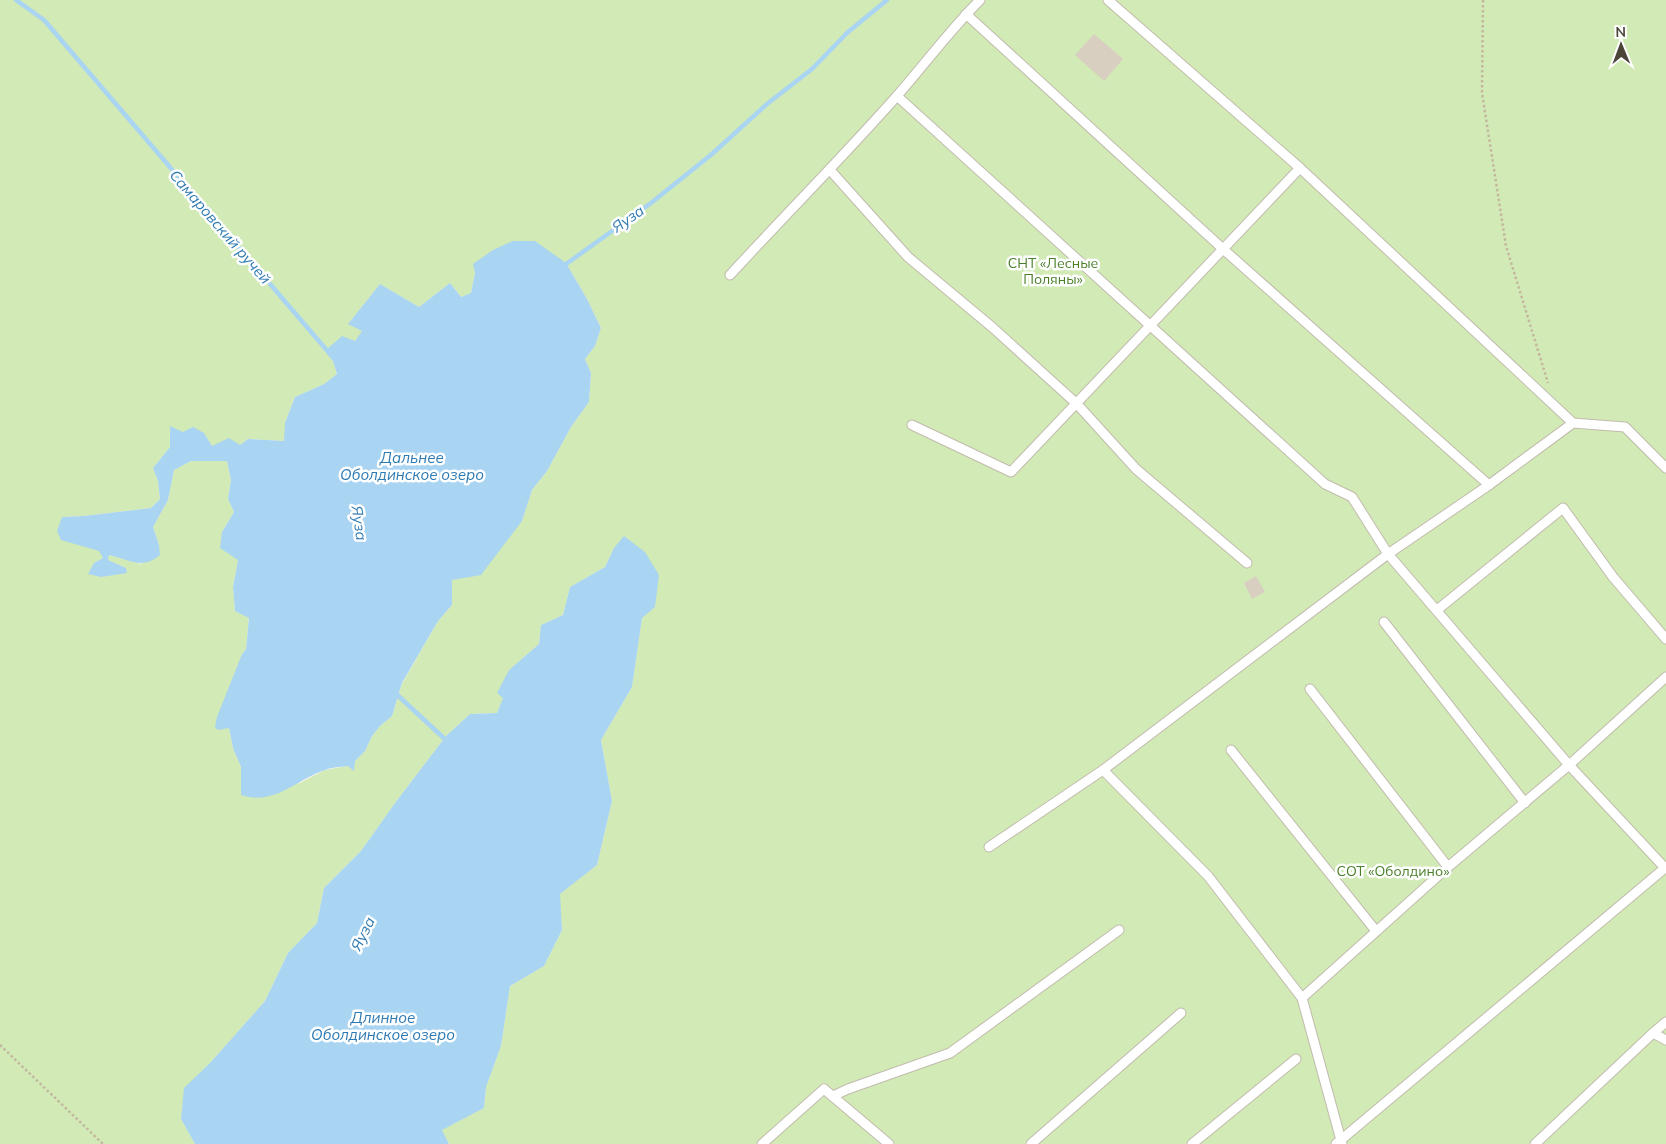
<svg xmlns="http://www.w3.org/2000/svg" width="1666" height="1144" viewBox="0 0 1666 1144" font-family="Mulish,sans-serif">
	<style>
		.green { fill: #d2eab5; fill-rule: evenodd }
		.water { fill: #a9d4f2 }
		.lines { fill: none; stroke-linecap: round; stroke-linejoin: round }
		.stream { stroke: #a9d4f2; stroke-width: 4.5 }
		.building { fill: #d8cfc1 }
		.service-casing { stroke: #c2bbae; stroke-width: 11 }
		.path { stroke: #c4b79f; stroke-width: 2.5; stroke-dasharray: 2.5 2.5; stroke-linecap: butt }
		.service { stroke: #fff; stroke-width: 9 }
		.labels { text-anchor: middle; stroke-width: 5; stroke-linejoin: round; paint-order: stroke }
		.park-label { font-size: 14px; fill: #4a7f2a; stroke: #fff }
		.water-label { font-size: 15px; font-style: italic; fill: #2e7ab2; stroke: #fff }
	</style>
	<rect width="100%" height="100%" fill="#f6f3ec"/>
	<path class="green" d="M0 0H1666V1144H449L441 1130 484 1108 486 1087 501 1046 510 986 544 966 562 930 559 894 597 865 612 801 601 740 632 687 642 617 655 607 614 548 605 567 570 587 563 615 541 625 539 644 509 670 503 698 497 713 470 714 446 736 395 803 361 851 324 888 317 923 288 953 265 1001 210 1063 185 1088 181 1119 195 1144H0ZM566 263 587 299 601 328 595 346 585 359 591 373 589 402 571 427 547 471 532 490 522 521 452 580V605L438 621 402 684 392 716 380 726 372 736 365 751 355 761 348 766 325 770 300 783 241 795V767L233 748 229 728 242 654 246 649 249 617 235 611 233 587 238 560 222 532 234 512 228 499 231 480 227 460 191 461 174 470 168 500 153 527 159 545 141 564 109 555 107 560 126 568 94 563 103 558 100 551 62 517 84 516 151 508 160 499 158 481 153 468 170 447 204 433 212 446 240 445 248 439 285 441V423L295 397 324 384 337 374 332 358 355 341 363 331 349 323 380 284 419 307 450 283 461 297 471 293 475 273Z"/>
	<g class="water">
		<path d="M513 241H535L566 263 587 299 601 328 595 346 585 359 591 373 589 402 571 427 547 471 532 490 522 521 481 575 452 580V605L438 621 402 683 392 716 380 726 372 736 365 751 355 761 354 771 348 766C341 767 332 767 325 770 295 780 275 806 241 795V767L233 748 229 728 218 730 215 727 217 717 242 654 246 649 249 618 235 611 233 587 238 560 220 548 222 532 234 512 228 499 231 480 227 461H191L174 470 168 500 153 527 159 545 160 555C142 570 130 560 109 555L108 560 126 568 127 573 101 577 88 574 94 563 103 558 99 551 61 540 57 531 62 517 84 516 151 508 160 499 158 481 153 468 170 447V426L183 432 193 427 204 433 212 446 229 438 240 445 248 439 284 441 285 423 295 397 324 384 337 374 332 358 326 350 342 336 355 341 362 331 348 324 380 284 419 307 450 283 461 297 471 293 475 273 473 264 493 250Z"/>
		<polygon points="624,536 645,552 659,575 655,607 642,618 632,687 601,740 612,801 597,865 560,894 562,930 544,966 510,986 501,1046 486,1087 484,1108 442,1130 449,1144 195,1144 181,1119 184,1088 210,1063 265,1001 288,953 317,923 324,888 361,851 395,803 446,736 470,714 497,713 503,698 497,693 509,670 539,644 541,625 563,615 570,587 605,567 614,548"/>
	</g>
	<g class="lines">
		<g class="stream">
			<polyline points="16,0 44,20 336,361"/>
			<polyline points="562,267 651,203 712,154 767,104 812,69 848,32 887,0"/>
			<polyline points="393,691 448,742"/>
		</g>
	</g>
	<g class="building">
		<polygon points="1094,34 1123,59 1104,81 1075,55"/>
		<polygon points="1256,576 1265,592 1252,599 1244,583"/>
	</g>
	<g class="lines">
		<defs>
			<g id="service">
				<polyline points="1108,0 1300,168 1573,423 1625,427 1666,468"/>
				<polyline points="966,14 1223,249 1489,485"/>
				<polyline points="897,96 1325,484 1352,497 1388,554 1569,765 1665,868 1336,1144"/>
				<polyline points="830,170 908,257 992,327 1077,404 1136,469 1247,563"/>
				<path d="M730 275C785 215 842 158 896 97 924 65 950 30 980 0"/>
				<polyline points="912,425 1011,472 1300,168"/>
				<polyline points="1437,610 1563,508 1613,577 1666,639"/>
				<polyline points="1384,622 1525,803"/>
				<polyline points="1310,689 1448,867"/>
				<polyline points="1231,750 1376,931"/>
				<polyline points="1103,770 1208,876 1302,998 1342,1144"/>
				<polyline points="989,847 1103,770 1388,554 1489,485 1573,423"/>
				<polyline points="1302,998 1448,867 1569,765 1666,677"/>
				<polyline points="1653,1033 1666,1022"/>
				<polyline points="833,1096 848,1089 950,1053 1119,930"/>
				<polyline points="762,1144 824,1089 889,1144"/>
				<polyline points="1031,1144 1181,1013"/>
				<polyline points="1192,1144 1296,1059"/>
				<polyline points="1535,1144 1653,1033 1666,1040"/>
			</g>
		</defs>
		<use href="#service" class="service-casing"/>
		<g class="path">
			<polyline points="1483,0 1482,93 1506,246 1548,383"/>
			<polyline points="0,1045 103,1144"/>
		</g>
		<use href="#service" class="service"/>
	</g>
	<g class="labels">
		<g class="park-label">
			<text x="1053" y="268">СНТ «Лесные<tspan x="1053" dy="16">Поляны»</tspan></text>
			<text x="1393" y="876">СОТ «Оболдино»</text>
		</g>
		<g class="water-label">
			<text transform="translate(628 219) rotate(-35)" y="5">Яуза</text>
			<text transform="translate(220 227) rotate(49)" y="5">Самаровский ручей</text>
			<text x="412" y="463">Дальнее<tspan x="412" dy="17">Оболдинское озеро</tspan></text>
			<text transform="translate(359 523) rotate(82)" y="5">Яуза</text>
			<text transform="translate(363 934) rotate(-64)" y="5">Яуза</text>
			<text x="383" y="1023">Длинное<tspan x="383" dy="17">Оболдинское озеро</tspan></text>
		</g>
	</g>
	<g transform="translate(1621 45) rotate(359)" stroke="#ffffff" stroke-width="4" paint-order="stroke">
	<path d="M0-4L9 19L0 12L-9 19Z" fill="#4b4439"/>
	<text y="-8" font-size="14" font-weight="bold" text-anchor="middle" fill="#4b4439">N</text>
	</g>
</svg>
